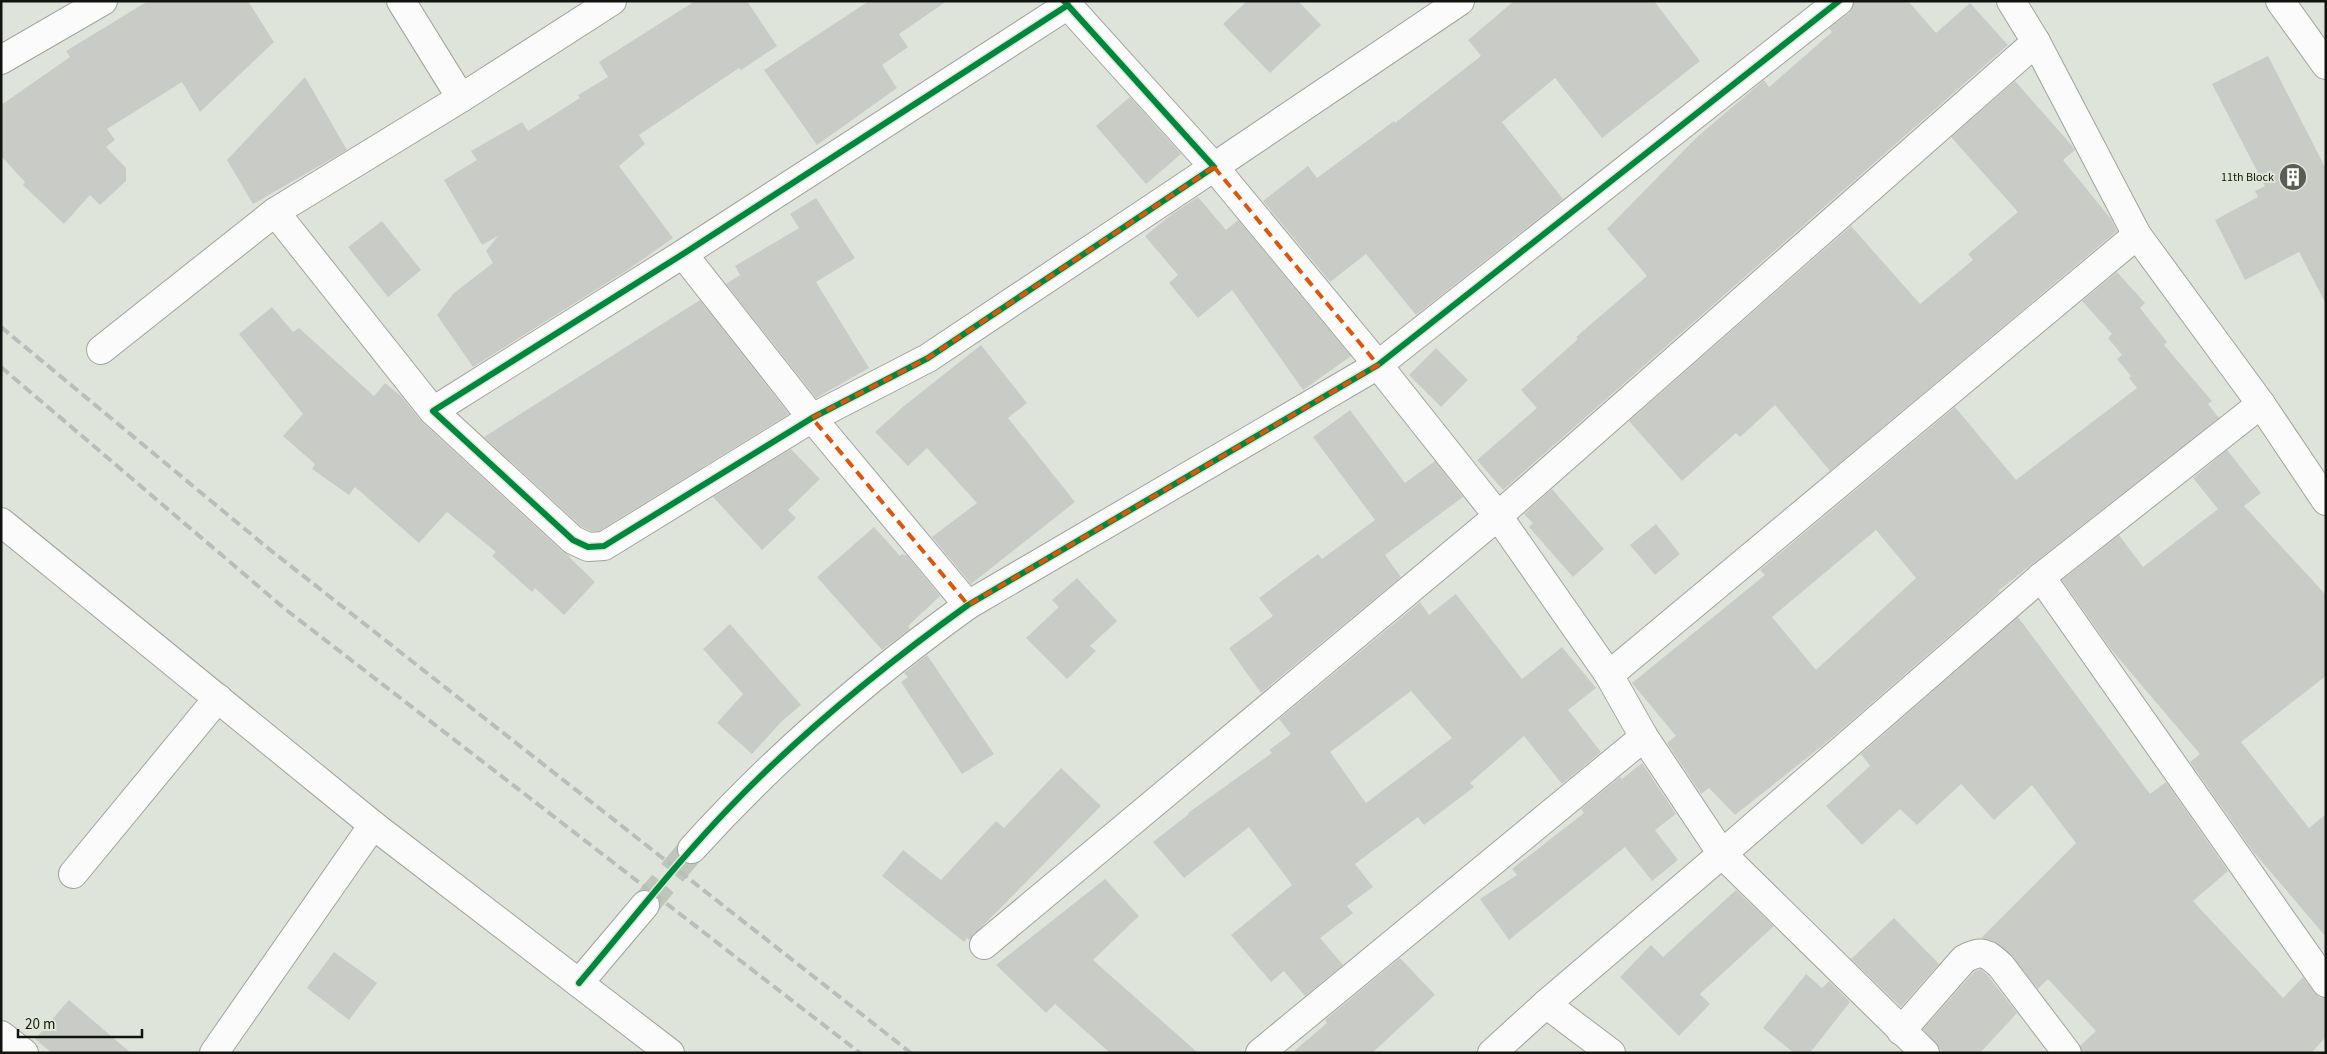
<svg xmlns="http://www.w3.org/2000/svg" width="2327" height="1054" viewBox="0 0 2327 1054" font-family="'Source Sans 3',sans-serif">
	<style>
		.building { fill: #c9ccc6; fill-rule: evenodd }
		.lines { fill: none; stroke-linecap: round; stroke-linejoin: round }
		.minor-tunnel { stroke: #c0c5bc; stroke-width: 28; stroke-dasharray: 28 14; stroke-linecap: butt }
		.minor-casing { stroke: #a0a49d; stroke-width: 30 }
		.minor { stroke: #fafbfa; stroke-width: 28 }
		.rail { stroke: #bbbdbb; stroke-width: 4; stroke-dasharray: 10 5; stroke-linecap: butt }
		.cycleway-casing { stroke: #dfe8d7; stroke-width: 9 }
		.cycleway { stroke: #00873e; stroke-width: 6 }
		.marked { fill: none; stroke: #dd560c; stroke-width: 4; stroke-dasharray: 10 6; stroke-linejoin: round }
		.labels { text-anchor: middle; stroke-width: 4; stroke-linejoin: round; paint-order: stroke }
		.poi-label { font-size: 12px; fill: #11140e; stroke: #dfe8d7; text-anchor: end }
	</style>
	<rect width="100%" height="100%" fill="#dfe4db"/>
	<g class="building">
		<polygon points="148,1 248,1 274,42 200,112 182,82 107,129 115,140 106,147 126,168 126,181 100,205 90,195 64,224 23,185 25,182 1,156 1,105 70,57 66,51"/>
		<polygon points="695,1 747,1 777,46 741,70 739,68 639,135 645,144 619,166 673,238 629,269 473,367 437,315 454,293 493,263 486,251 498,236 482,245 444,180 477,160 471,151 522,122 528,131 580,98 578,95 608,77 599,62"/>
		<polygon points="869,1 947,1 899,34 908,47 882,65 897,88 817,145 764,70"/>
		<polygon points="1247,1 1298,1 1321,25 1270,73 1223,24"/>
		<polygon points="1514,1 1654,1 1700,61 1602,138 1555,78 1502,122 1563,199 1416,315 1366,254 1330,282 1263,201 1308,166 1317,178 1394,121 1395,123 1481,56 1468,40"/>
		<polygon points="1854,1 1908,1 1936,33 1970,3 2008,45 1503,490 1477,460 1537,408 1521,390 1578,339 1576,337 1647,276 1607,229 1696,138 1764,80 1769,87 1832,32 1829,28 1849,13"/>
		<polygon points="2268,56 2326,169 2326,304 2299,252 2245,280 2215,220 2258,197 2255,191 2265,186 2212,84"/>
		<polygon points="305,77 347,150 253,204 227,160"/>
		<polygon points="2015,81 2074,148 2075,150 2063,160 2111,219 2117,231 1830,471 1775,405 1740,437 1736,433 1682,481 1629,421 1851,226 1920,304 1973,260 1968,254 2018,212 1951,137"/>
		<polygon points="1130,97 1181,154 1146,184 1096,126"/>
		<polygon points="1198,197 1226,230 1238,220 1351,356 1303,390 1232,290 1198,318 1169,283 1178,275 1145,236 1172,214"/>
		<polygon points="816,198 855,258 816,282 869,368 816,398 726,284 740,275 735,266 799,228 790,214"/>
		<polygon points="382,221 421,270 388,297 348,247"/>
		<path d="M2117 272 2145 303 2140 308 2167 342 2164 345 2212 401 2208 404 2219 418 1998 591 2000 592 1828 741 1735 815 1709 788 1701 794 1667 743 1676 736 1632 683 1765 575 1760 570 1955 407 2016 480 2137 388 2129 378 2131 376 2117 359 2122 355 2108 338 2112 334 2082 301ZM1876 530 1916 578 1816 670 1772 617Z"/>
		<polygon points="700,300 789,414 599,531 591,531 582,527 484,437"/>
		<polygon points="272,307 293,332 299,328 374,396 385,383 401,396 422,422 562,551 570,556 569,557 595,582 564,615 535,588 532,592 492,556 496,552 447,512 419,543 355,487 349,495 312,469 315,464 283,436 303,414 239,334"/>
		<polygon points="981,345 1027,403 1008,418 1075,502 971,584 932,537 977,503 927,448 908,466 875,432 904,406"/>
		<polygon points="1436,348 1468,380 1441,407 1409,375"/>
		<polygon points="1350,410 1405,483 1435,461 1463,497 1385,555 1401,577 1261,693 1229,648 1273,616 1259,598 1318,554 1322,559 1375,520 1313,437"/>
		<polygon points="791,449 820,479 788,510 796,518 762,550 713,497"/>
		<polygon points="2227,450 2261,493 2244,506 2326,595 2326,676 2241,742 2309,828 2326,814 2326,937 2252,850 2190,762 2200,754 2110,648 2062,580 2119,535 2143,567 2218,509 2193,478"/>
		<polygon points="1552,489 1604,549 1573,577 1529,527 1533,523 1524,514"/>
		<polygon points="1656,524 1680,554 1655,575 1630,545"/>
		<polygon points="874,527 900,556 902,554 907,556 940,596 908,626 910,629 882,650 817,577"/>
		<polygon points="1077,578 1117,621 1090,646 1096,651 1067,679 1026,638 1059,607 1052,600"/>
		<path d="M1456 594 1522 679 1562 647 1596 688 1568 710 1601 752 1562 784 1524 736 1470 783 1474 787 1424 825 1418 817 1355 864 1373 887 1347 906 1353 913 1320 938 1343 965 1305 996 1284 971 1271 982 1231 935 1292 885 1249 827 1184 878 1153 842 1189 814 1188 813 1272 753 1269 750 1291 734 1279 719 1420 602 1429 615ZM1411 691 1452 738 1366 803 1330 752Z"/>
		<polygon points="2018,617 2150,794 2166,782 2228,871 2193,901 2283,998 2303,977 2314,992 2319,997 2326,998 2326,1037 2311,1053 2082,1053 2080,1046 2096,1031 2048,979 2038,989 2006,950 1993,941 1981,938 2076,843 2032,785 1994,820 1961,784 1917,825 1900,809 1862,845 1826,806 1870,766 1861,754"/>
		<polygon points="730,624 801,705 781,722 752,754 717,723 743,694 703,649"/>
		<polygon points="927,655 994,754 962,774 901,682 908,677 904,673"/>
		<polygon points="1642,763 1676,814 1655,830 1678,860 1652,881 1625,847 1509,940 1480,899 1517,875 1512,869 1584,813 1581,809 1620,777 1622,779"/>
		<polygon points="1061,768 1101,806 969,940 967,938 964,942 882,876 903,850 941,880 996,821 1004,828"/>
		<polygon points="1105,879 1139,916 1093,960 1198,1053 1110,1053 1055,1004 1046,1013 996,965"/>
		<polygon points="1736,890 1774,926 1700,994 1710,1004 1679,1036 1620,977 1651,945 1663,957"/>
		<polygon points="1894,918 1939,964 1901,1007 1851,959"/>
		<polygon points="334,952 377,983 349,1020 307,988"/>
		<polygon points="1400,958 1435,995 1372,1053 1292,1053 1327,1023 1325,1020"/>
		<polygon points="1981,969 1989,977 2017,1013 1980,1053 1943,1053 1923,1029 1974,972"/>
		<polygon points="1806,974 1822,988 1829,981 1850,1002 1810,1053 1794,1053 1763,1028"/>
		<polygon points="69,1000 131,1053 52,1053 35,1039"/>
	</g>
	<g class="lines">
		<polyline class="minor-tunnel" points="645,905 692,849"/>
		<defs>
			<g id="minor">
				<polyline points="401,1 461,98"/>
				<polyline points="1064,1 1214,167 928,358 812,418 604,546 588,547 573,540 433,411 683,254 1068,5"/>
				<polyline points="1460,1 1214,167 1378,365 1498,516 1609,675 1644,737 1722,854 1925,1053"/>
				<polyline points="2011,1 2036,42 2137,235 2261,404 2326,501"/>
				<polyline points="2280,1 2326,65"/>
				<polyline points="1,60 103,1"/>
				<polyline points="275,212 433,411"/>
				<polyline points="683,254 812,418 968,605"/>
				<polyline points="101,350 275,212 461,98 612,1"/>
				<polyline points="1,522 373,825 670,1053"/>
				<polyline points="2041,577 2326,983"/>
				<polyline points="1609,675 2137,235"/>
				<path d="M692 849C774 758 868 677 968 605L1378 365 1839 1"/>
				<polyline points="73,874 218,698"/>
				<polyline points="984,945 1498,516 2036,42"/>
				<polyline points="579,983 645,905"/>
				<polyline points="1546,1004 1611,1053"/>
				<path d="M1901 1031 1964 959C1982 950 1986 952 2001 966L2067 1053"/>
				<polyline points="1,1035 24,1053"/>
				<polyline points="214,1053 373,825"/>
				<polyline points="1260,1053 1644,737"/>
				<polyline points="1492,1053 1546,1004 1722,854 2041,577 2261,404"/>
			</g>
		</defs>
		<use href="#minor" class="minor-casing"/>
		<use href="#minor" class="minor"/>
		<g class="rail">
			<polyline points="1,327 269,549 911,1053"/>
			<polyline points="1,367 285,609 860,1053"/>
		</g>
		<defs>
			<g id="cycleway">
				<polyline points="1064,1 1214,167 928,358 812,418 604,546 588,547 573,540 433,411 683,254 1068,5"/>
				<path d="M579 983C629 924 676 863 729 808 799 735 886 664 968 605L1378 365 1839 1"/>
			</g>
		</defs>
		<use href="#cycleway" class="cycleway-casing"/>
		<use href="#cycleway" class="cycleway"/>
	</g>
	<path class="marked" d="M1214 167 1378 365 968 605 812 418 928 358Z"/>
	<defs>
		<symbol id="building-disc" viewBox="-11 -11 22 22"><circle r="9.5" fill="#595d56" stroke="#dfe8d7"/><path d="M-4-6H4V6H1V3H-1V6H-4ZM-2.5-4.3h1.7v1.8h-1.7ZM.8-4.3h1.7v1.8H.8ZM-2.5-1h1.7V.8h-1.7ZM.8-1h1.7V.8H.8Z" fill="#fff"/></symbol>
	</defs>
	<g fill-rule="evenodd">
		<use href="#building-disc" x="2277" y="161" width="32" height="32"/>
	</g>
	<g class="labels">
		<g class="poi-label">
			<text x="2274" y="181">11th Block</text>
		</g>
	</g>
	<rect width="2327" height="1054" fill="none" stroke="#11140e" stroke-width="5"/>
	<path d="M18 1029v8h124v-8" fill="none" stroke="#11140e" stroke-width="2.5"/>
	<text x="25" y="1029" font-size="15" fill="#11140e" stroke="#dfe8d7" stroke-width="4" paint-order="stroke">20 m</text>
</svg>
